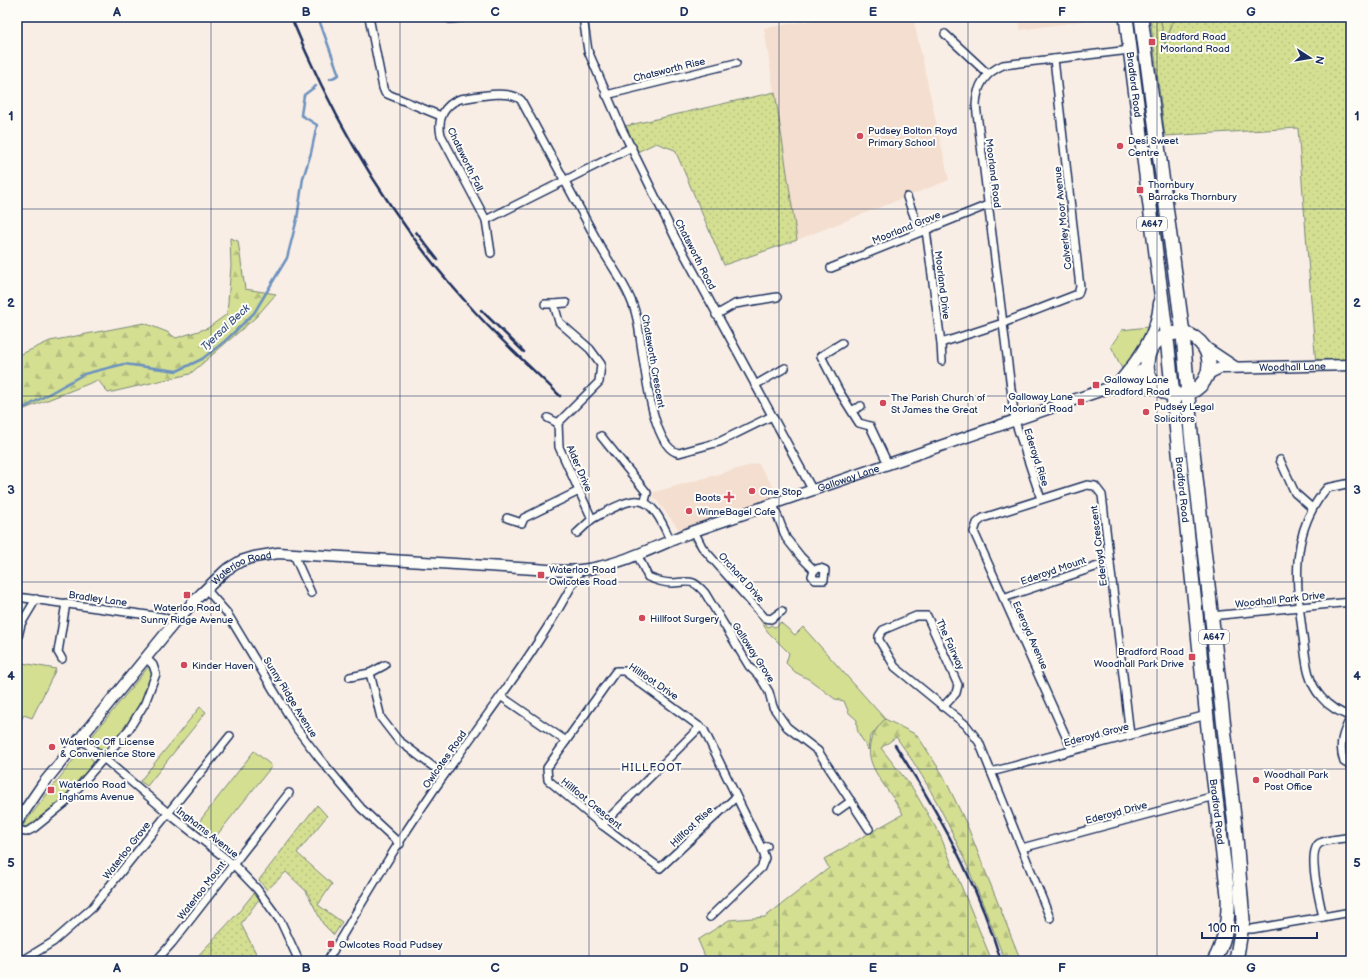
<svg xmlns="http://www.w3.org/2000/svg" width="1368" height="978" viewBox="0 0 1368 978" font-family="'Balsamiq Sans',sans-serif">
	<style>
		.built { fill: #f4decf }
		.green { fill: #d4df92; stroke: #788778 }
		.forest { fill: url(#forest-firs); stroke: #788778 }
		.park { fill: url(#park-dots); stroke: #788778 }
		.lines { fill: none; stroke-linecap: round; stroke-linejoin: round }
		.stream { stroke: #6c91bf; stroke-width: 2.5 }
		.street-casing { stroke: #1b2f5e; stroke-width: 10 }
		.secondary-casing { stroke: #1b2f5e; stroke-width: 13 }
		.highway-casing { stroke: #1b2f5e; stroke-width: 16 }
		.street { stroke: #fdfcf7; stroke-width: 7 }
		.secondary { stroke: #fdfcf7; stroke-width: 10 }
		.highway { stroke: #fdfcf7; stroke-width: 13 }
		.rail { stroke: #1b2f5e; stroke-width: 2.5 }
		.grid { fill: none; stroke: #1b2f5e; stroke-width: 1; stroke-opacity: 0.55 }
		.poi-dot { fill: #d1495b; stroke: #fdfcf7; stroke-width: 1.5 }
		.labels { text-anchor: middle; stroke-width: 4; stroke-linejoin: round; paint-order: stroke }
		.shield { fill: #fdfcf7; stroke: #5f6c8c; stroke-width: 1 }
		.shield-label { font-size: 9px; font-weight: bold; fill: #1b2f5e }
		.poi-label { font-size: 10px; fill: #1b2f5e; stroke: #fdfcf7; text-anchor: start }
		.street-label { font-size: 10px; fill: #1b2f5e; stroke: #fdfcf7 }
		.water-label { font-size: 11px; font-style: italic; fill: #3d5886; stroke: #fdfcf7 }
		.neighbourhood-label { font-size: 11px; letter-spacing: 1px; fill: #1b2f5e; stroke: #fdfcf7 }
		.neatline { fill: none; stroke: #1b2f5e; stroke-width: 1.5 }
		.grid-label { font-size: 13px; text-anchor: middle; font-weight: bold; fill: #1b2f5e }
	</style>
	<defs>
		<pattern id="forest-firs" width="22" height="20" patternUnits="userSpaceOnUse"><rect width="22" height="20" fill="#d4df92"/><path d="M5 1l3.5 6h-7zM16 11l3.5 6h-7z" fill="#b5c080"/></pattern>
		<pattern id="park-dots" width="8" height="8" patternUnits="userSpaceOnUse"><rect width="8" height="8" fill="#d4df92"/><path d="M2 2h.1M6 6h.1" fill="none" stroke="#b5c080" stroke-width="1.8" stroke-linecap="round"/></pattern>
	</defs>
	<rect width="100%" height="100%" fill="#f9eee5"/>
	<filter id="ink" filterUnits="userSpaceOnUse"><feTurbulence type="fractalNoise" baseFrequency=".025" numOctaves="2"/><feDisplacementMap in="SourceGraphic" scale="8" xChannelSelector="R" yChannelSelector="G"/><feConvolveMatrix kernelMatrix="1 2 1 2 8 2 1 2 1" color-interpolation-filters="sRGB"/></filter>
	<g filter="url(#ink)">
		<g class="built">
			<polygon points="834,17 913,17 949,180 797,240 764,28"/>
			<polygon points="1019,17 1111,17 1020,30"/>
			<polygon points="758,463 782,501 683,535 651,493"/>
		</g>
		<g class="green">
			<polygon points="1156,326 1125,375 1111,346 1122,330"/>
			<path d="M694 538 768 627 771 625 774 627 778 626 780 622 795 635 803 627 885 719 870 737 868 750C863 738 855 734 857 720L849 713 844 701 835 699 810 680 795 672 786 663 789 653 768 632 757 615 690 539Z"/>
			<polygon points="17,662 56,669 32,718 24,715 17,727"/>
			<polygon points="149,666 153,672 152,677 138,710 106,751 103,751 89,740"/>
			<polygon points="200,707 206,712 147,786 140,781"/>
			<path d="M81 750 93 760V764C76 786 49 822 21 828Z"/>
			<polygon points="254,751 272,766 213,840 195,827"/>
		</g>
		<g class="forest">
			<polygon points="1175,17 1165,44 1160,17"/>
			<polygon points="230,238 238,241 245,289 276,294 256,317 190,374 108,393 98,380 17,412 17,356 50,341 144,323 167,332 176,338 208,328 227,314 231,266"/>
			<path d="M885 719 917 735 943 775 967 825 1021 961H1005C976 885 945 803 896 737L881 748 913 789 940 835 992 961H707L698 940 729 920 765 917 829 868 824 859 903 814C884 779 849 756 885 719Z"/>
		</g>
		<g class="park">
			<polygon points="1150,17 1160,17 1165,44 1175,17 1351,17 1351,357 1346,358 1349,365 1316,366 1298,128 1165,136"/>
			<polygon points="775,92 797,240 724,265 675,150 656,143 635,153 621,127"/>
			<polygon points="317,805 327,816 297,853 332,884 318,905 342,922 334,935 323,924 306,891 286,872 267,890 259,880"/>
			<polygon points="257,889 262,895 241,924 260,961 193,961 238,913"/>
		</g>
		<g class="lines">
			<g class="stream">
				<polyline points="318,17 339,75 330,79"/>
				<polyline points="17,412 84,374 124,364 177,371 202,359 225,341 254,313 287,258 297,219 303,178 311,153 317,125 301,115 304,95 316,86"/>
			</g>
			<defs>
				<g id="street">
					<polyline points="369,17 383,88 385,93 441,116"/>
					<polyline points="583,17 588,51 621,127 675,237 813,491"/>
					<polyline points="450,19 468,17"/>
					<polyline points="945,34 988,74"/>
					<polyline points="606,95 736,63"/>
					<path d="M632 147 486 220 441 135C437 119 444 105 460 99 475 97 510 89 521 100 547 149 574 197 600 246 613 269 632 293 637 319 643 344 649 449 679 453L719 442 772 416"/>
					<polyline points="907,197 920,232"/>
					<polyline points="486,220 491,253"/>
					<polyline points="926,230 941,343 1003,323 1078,294 1080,287 1054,59"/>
					<polyline points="831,268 988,205"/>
					<path d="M566 303 554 304 559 322 590 349 601 364 599 382 558 423 559 447 592 519C637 495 648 488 670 540"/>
					<polyline points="545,304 554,304"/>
					<polyline points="716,315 735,304 777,297"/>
					<polyline points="842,343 821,356 839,391 859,423 870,426 888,464"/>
					<polyline points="941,343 942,361"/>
					<polyline points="755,385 785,368"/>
					<polyline points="853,410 861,406"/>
					<polyline points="548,418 558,423"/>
					<polyline points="601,436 647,493 645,501"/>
					<polyline points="1280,460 1295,493 1312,508"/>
					<path d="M1351 483 1327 488C1289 532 1296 584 1303 637 1306 658 1306 680 1321 697 1329 707 1339 712 1351 717 1343 732 1338 745 1344 762L1351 766"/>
					<path d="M1041 499 1015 421 976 105C977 85 985 73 1003 65L1130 50"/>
					<polyline points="773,504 786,538 801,557 814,570 820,568 825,570 824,580 815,580 812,576 814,570"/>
					<polyline points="507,518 522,523 524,518 579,491"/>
					<polyline points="694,531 702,547 765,618 771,619 782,611"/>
					<polyline points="577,533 592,519"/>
					<path d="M637 554 648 577C655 580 664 583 672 583 690 582 692 578 705 593L749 666 760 677 769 692 773 707 787 727 818 751 869 829"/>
					<polyline points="294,555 311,593"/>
					<polyline points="206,589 227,613 297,729 320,759 361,808 400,844"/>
					<polyline points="17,597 162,617 175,622"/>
					<polyline points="1003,598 1110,562"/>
					<polyline points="1211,616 1351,602"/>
					<polyline points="17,641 21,624 36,599"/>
					<polyline points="62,659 58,652 66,603"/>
					<polyline points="370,673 385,665"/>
					<polyline points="350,677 370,673 381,718 398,740 444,775"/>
					<polyline points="502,697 566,741 613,675 616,671 624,671 704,730 762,849"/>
					<polyline points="943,707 956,693 958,685 927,616 916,616 883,630 879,636 879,640 895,667 966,725 979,742 1050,918"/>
					<polyline points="81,739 168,813 234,865 257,889 281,922 299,961"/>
					<polyline points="566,741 547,768 548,780 602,825 660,868 736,797"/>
					<polyline points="1072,750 974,532 977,523 983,518 1087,485 1095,486 1102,495 1130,735"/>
					<polyline points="991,772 1207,715"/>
					<polyline points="837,811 851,801"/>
					<polyline points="602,825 700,727"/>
					<polyline points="17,830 26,832 34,828 65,803 129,729 145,703 154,679 156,674 153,665 146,658"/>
					<polyline points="1022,848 1215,796"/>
					<polyline points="710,917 761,868 765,858 762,849 767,846"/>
					<polyline points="1323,917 1351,912"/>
					<path d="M1243 929H1252L1323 917C1320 902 1306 850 1320 843 1329 839 1342 839 1351 837"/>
					<polyline points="22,961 53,942 92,908 230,736"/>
					<polyline points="156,961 172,943 289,793"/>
					<path d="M327 961C365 898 402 834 445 774 492 707 543 643 580 570"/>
				</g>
				<g id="secondary">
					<polyline points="1202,345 1235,367"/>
					<path id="s1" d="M1208 374 1220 368 1351 365"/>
					<path d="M1119 382C1138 359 1157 334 1159 303"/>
					<polyline points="1121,385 1137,384 1157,388"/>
					<path id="s2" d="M17 822 43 784 175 622 202 593 226 570 241 561 254 557 278 553 535 569C550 570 566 572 581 570 620 566 658 545 694 531L1117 385 1132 378 1147 365"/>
				</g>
				<g id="highway">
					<path id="s3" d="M1126 17 1168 348 1212 766 1228 895C1229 919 1226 940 1214 961"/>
					<polyline points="1141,17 1183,334 1191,433 1235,826 1243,920 1236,961"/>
					<circle cx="1178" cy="364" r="31"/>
				</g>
			</defs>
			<use href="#street" class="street-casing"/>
			<use href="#secondary" class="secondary-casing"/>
			<use href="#highway" class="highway-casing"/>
			<use href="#street" class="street"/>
			<use href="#secondary" class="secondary"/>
			<use href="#highway" class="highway"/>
			<g class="rail">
				<path d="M291 17C335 125 396 227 476 313 502 342 532 368 560 396"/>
				<polyline points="416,232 438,260"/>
				<polyline points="481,310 524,352"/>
				<path d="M895 745C939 812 978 884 1001 961"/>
			</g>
		</g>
	</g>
	<path class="grid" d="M211 17V961M400 17V961M589 17V961M779 17V961M968 17V961M1157 17V961M17 209H1351M17 396H1351M17 582H1351M17 769H1351"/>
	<g class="poi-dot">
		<rect x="1148" y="38" width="8" height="8" rx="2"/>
		<circle cx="860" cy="136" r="4"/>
		<circle cx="1120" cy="146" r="4"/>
		<rect x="1136" y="186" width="8" height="8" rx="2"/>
		<rect x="1092" y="381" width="8" height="8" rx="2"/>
		<rect x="1077" y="398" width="8" height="8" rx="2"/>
		<circle cx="883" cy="403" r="4"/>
		<circle cx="1146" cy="412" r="4"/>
		<circle cx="752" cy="491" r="4"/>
		<path d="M727 491h4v4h4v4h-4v4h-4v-4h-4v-4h4z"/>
		<circle cx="689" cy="511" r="4"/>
		<rect x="537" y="571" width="8" height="8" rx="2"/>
		<rect x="183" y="591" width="8" height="8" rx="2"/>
		<circle cx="642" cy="618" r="4"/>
		<rect x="1188" y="653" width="8" height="8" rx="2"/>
		<circle cx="184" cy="665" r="4"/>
		<circle cx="52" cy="747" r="4"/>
		<circle cx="1256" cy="780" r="4"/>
		<rect x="47" y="786" width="8" height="8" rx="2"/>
		<rect x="327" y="940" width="8" height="8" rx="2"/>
	</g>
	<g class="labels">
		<g class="shield">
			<rect x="1137" y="217" width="30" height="14" rx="3"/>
			<rect x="1199" y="630" width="30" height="14" rx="3"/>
		</g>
		<g class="shield-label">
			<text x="1152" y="227">A647</text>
			<text x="1214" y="640">A647</text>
		</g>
		<g class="poi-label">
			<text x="1160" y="40">Bradford Road<tspan x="1160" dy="12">Moorland Road</tspan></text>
			<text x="868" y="134">Pudsey Bolton Royd<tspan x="868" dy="12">Primary School</tspan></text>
			<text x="1128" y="144">Desi Sweet<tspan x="1128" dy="12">Centre</tspan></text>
			<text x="1148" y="188">Thornbury<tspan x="1148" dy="12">Barracks Thornbury</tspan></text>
			<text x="1104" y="383">Galloway Lane<tspan x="1104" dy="12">Bradford Road</tspan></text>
			<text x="1073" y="400" text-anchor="end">Galloway Lane<tspan x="1073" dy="12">Moorland Road</tspan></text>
			<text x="891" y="401">The Parish Church of<tspan x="891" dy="12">St James the Great</tspan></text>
			<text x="1154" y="410">Pudsey Legal<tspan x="1154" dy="12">Solicitors</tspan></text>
			<text x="760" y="495">One Stop</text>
			<text x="721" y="501" text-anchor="end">Boots</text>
			<text x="697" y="515">WinneBagel Cafe</text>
			<text x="549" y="573">Waterloo Road<tspan x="549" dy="12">Owlcotes Road</tspan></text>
			<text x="187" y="611" text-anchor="middle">Waterloo Road<tspan x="187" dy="12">Sunny Ridge Avenue</tspan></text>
			<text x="650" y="622">Hillfoot Surgery</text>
			<text x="1184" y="655" text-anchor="end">Bradford Road<tspan x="1184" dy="12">Woodhall Park Drive</tspan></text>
			<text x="192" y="669">Kinder Haven</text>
			<text x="60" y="745">Waterloo Off License<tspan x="60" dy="12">&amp; Convenience Store</tspan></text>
			<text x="1264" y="778">Woodhall Park<tspan x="1264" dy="12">Post Office</tspan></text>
			<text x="59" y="788">Waterloo Road<tspan x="59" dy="12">Inghams Avenue</tspan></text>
			<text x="339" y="948">Owlcotes Road Pudsey</text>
		</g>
		<g class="street-label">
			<text transform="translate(669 69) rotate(-14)" y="4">Chatsworth Rise</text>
			<text dy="4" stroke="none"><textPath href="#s3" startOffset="68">Bradford Road</textPath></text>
			<text transform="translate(466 159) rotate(64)" y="4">Chatsworth Fall</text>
			<text transform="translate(994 173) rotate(83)" y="4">Moorland Road</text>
			<text transform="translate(1062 218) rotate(-96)" y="4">Calverley Moor Avenue</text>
			<text transform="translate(906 227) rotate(-22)" y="4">Moorland Grove</text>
			<text transform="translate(696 254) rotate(63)" y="4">Chatsworth Road</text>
			<text transform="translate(943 285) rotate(83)" y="4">Moorland Drive</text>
			<text transform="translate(654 361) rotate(80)" y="4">Chatsworth Crescent</text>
			<text dy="4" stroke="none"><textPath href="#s1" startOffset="86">Woodhall Lane</textPath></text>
			<text transform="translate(1037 457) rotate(72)" y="4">Ederoyd Rise</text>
			<text transform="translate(580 468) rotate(67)" y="4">Alder Drive</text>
			<text dy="4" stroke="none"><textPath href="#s2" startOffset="970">Galloway Lane</textPath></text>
			<text dy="4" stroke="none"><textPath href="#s3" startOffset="476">Bradford Road</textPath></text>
			<text transform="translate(1098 546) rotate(-97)" y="4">Ederoyd Crescent</text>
			<text dy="4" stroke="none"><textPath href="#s2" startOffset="343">Waterloo Road</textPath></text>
			<text transform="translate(1053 570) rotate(-19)" y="4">Ederoyd Mount</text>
			<text transform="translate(742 577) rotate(48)" y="4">Orchard Drive</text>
			<text transform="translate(98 598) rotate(8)" y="4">Bradley Lane</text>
			<text transform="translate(1280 599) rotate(-6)" y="4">Woodhall Park Drive</text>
			<text transform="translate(1031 635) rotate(66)" y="4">Ederoyd Avenue</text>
			<text transform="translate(951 644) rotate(66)" y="4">The Fairway</text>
			<text transform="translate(754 652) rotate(57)" y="4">Galloway Grove</text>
			<text transform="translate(654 681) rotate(34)" y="4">Hillfoot Drive</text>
			<text transform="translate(291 697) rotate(58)" y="4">Sunny Ridge Avenue</text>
			<text transform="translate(1096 734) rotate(-15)" y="4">Ederoyd Grove</text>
			<text transform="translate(444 759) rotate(-55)" y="4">Owlcotes Road</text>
			<text transform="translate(592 803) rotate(39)" y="4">Hillfoot Crescent</text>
			<text transform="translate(1116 812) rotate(-15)" y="4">Ederoyd Drive</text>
			<text dy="4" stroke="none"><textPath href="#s3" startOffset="800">Bradford Road</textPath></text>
			<text transform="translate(691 826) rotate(-43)" y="4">Hillfoot Rise</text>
			<text transform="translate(208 832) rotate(38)" y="4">Inghams Avenue</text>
			<text transform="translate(126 850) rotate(-52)" y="4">Waterloo Grove</text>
			<text transform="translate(201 890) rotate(-52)" y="4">Waterloo Mount</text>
		</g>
		<g class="water-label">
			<text transform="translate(225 327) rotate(-43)" y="4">Tyersal Beck</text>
		</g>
		<g class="neighbourhood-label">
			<text x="652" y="771">HILLFOOT</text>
		</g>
	</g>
	<rect width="1368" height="978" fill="none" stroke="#fdfcf7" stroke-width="44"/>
	<g transform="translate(1310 58) rotate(102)" stroke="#fdfcf7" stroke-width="3" paint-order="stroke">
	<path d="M0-3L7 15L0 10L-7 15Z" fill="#1b2f5e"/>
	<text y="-6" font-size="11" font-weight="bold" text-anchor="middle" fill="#1b2f5e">N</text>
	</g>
	<path d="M1202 932v6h115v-6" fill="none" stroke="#1b2f5e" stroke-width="2"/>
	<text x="1208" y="932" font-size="12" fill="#1b2f5e" stroke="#fdfcf7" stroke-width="3" paint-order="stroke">100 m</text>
	<rect x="22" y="22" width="1324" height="934" class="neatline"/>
	<g class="grid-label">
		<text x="117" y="16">A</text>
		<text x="306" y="16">B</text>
		<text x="495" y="16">C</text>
		<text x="684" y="16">D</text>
		<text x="873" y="16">E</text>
		<text x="1062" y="16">F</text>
		<text x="1251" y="16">G</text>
		<text x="11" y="120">1</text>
		<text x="1357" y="120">1</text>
		<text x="11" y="307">2</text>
		<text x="1357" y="307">2</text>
		<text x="11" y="494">3</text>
		<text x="1357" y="494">3</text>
		<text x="11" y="680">4</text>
		<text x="1357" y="680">4</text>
		<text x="11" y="867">5</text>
		<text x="1357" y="867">5</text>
		<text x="117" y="972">A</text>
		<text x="306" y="972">B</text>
		<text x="495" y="972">C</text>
		<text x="684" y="972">D</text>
		<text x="873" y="972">E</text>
		<text x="1062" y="972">F</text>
		<text x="1251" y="972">G</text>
	</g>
</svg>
